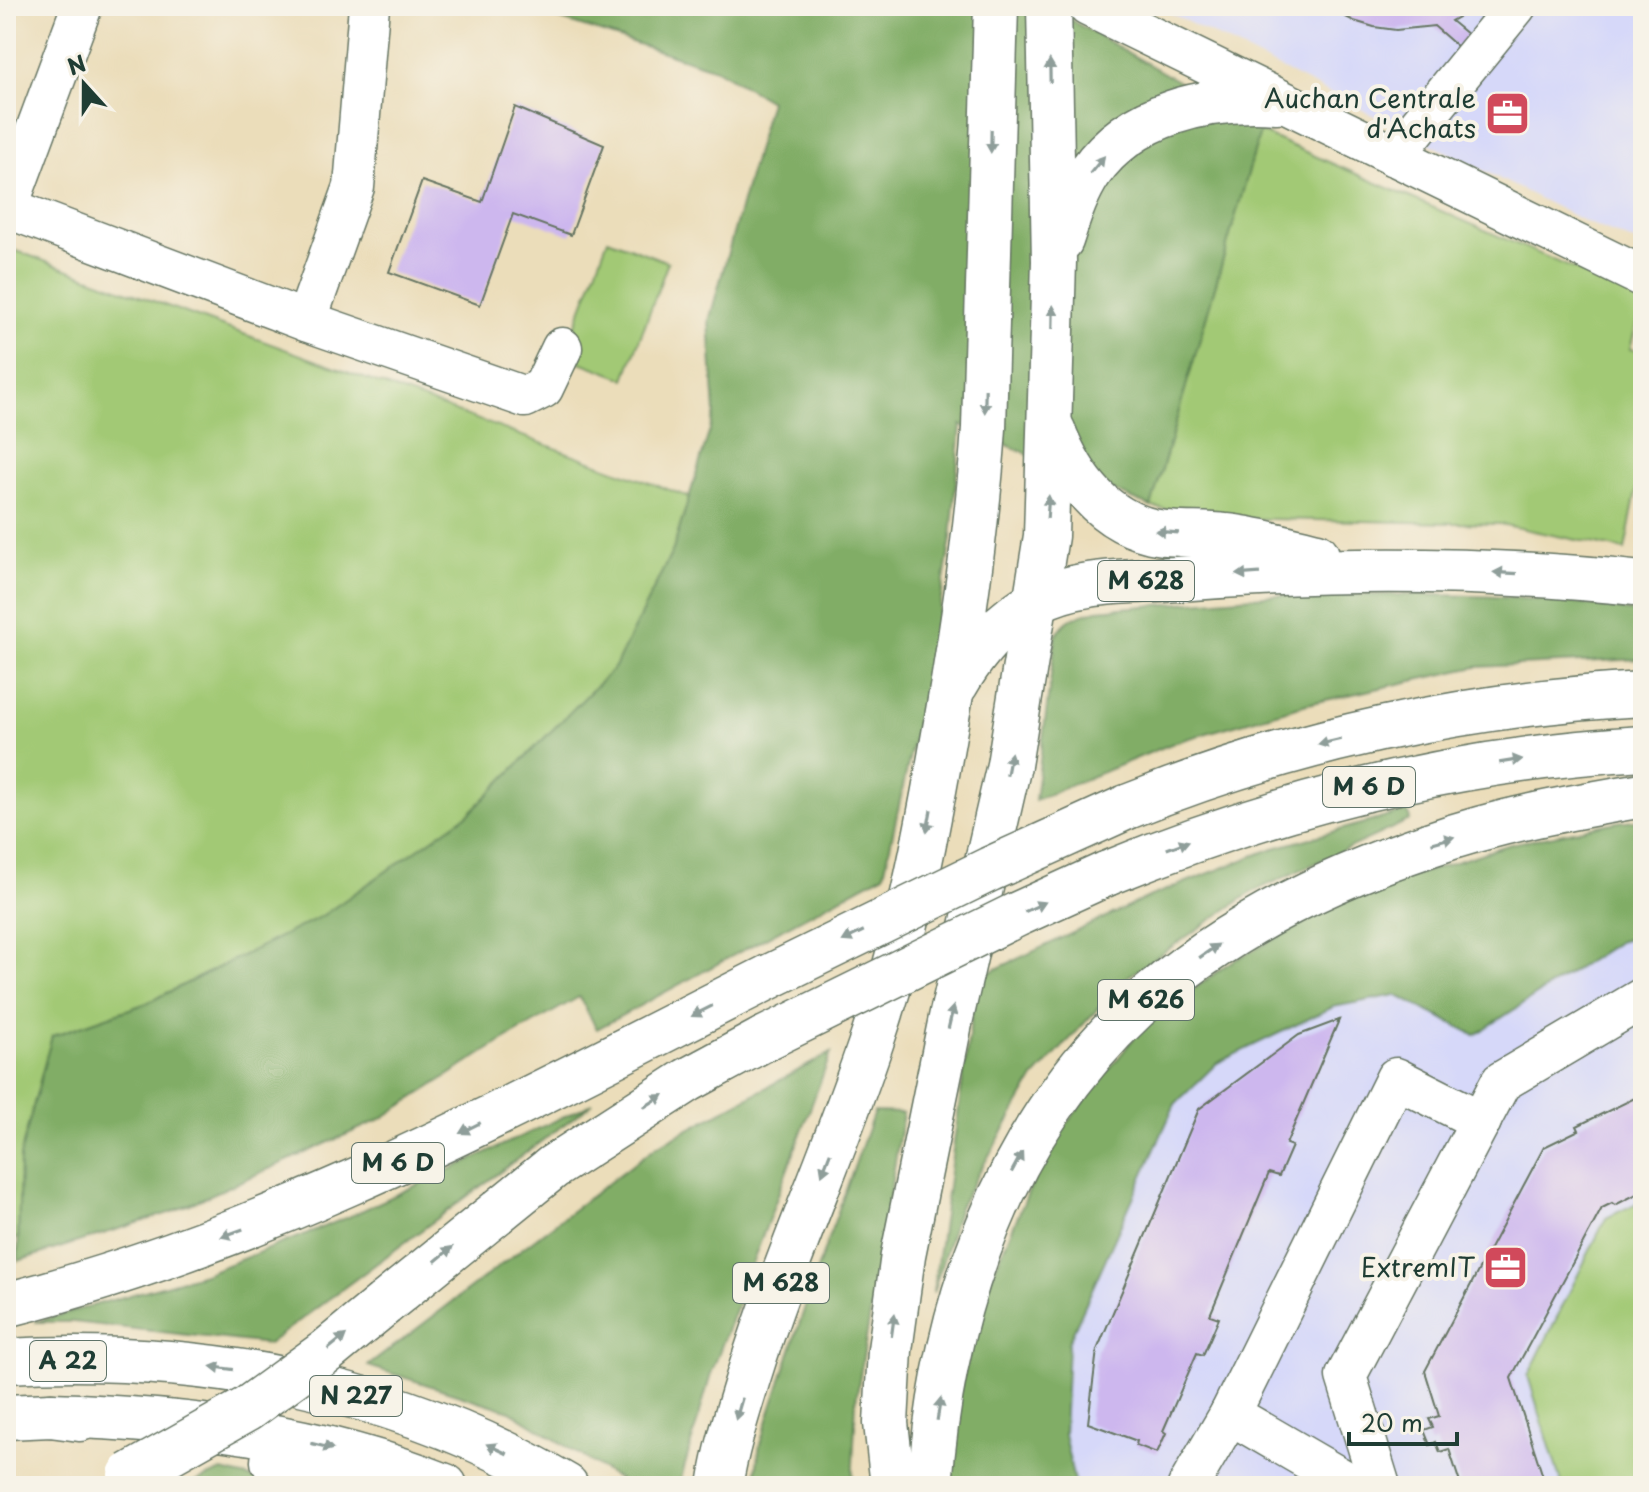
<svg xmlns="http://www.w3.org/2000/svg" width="1649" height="1492" viewBox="0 0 1649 1492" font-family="'Playpen Sans',sans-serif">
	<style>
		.built { fill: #d6d8f9 }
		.green { fill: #a2c974; stroke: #608354; stroke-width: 2 }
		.forest { fill: #81ad66; stroke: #50754d; stroke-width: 2 }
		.building { fill: #cdb7ee }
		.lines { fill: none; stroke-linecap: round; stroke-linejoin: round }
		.minor-casing { stroke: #667563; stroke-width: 43 }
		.major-casing { stroke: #667563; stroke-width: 47 }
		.highway-casing { stroke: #667563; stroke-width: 47 }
		.minor { stroke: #fff; stroke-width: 40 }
		.major { stroke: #fff; stroke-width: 44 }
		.highway { stroke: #fff; stroke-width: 44 }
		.highway-bridge-casing { stroke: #667563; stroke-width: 47; stroke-linecap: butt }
		.highway-bridge { stroke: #fff; stroke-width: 44 }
		.oneway { fill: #8f9e9a }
		.labels { text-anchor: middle; stroke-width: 8; stroke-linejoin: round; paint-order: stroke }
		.shield { fill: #f7f3e8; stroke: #60746a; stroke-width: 2 }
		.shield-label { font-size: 24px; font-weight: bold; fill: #1f3d34 }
		.poi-label { font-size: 26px; fill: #1f3d34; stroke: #f7f3e8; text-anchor: end }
	</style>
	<rect width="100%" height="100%" fill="#f7f3e8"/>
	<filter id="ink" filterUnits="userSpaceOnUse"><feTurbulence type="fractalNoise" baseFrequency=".0125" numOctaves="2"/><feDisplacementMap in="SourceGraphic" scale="16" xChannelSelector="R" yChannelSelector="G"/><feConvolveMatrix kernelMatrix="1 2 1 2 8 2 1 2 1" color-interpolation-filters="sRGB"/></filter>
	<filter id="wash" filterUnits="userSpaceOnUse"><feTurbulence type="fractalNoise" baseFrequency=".006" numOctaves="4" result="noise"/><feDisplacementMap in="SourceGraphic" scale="32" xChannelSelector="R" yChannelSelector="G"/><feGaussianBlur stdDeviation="1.8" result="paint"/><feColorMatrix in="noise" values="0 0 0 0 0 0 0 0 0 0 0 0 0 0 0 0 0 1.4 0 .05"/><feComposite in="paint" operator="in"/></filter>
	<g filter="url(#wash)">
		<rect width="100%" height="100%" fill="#ebddba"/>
		<g class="built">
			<polygon points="1156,6 1643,6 1643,245 1586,222"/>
			<polygon points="1643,935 1643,1486 1075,1486 1064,1434 1068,1343 1175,1104 1217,1063 1333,1007 1396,995 1475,1034 1618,942"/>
		</g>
		<g class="green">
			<polygon points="1260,132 1643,299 1630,349 1643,352 1643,454 1625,550 1500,524 1219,518 1151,507"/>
			<polygon points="608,239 668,262 625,379 564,356"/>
			<polygon points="6,247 689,497 673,550 615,667 470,813 322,916 147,1003 52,1036 20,1156 18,1238 6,1240"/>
			<polygon points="1643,1200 1643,1486 1562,1486 1528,1376 1606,1218"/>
		</g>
		<g class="forest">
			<polygon points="532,6 1046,6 1192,89 1260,132 1151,507 961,425 951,538 931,659 884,874 597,1029 579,997 499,1043 379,1120 172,1212 18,1261 20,1156 52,1036 147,1003 322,916 470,813 615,667 673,550 715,413 709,321 770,101 716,69 531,10"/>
			<path d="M1277 595C1398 595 1524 590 1643 614V659L1476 667 1307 704 1176 742 1035 800 1056 636C1065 618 1078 615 1097 610Z"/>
			<polygon points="1408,811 1410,820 1252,892 1126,978 1034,1078 959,1207 933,1293 977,978 1151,896 1271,849"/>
			<polygon points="1643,819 1643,935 1618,942 1475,1035 1396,995 1333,1007 1217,1063 1175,1104 1068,1343 1064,1434 1075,1486 948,1486 958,1397 986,1289 1048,1147 1142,1028 1229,963 1366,891 1511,844 1617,822"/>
			<polygon points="831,1053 711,1374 679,1486 629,1486 510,1411 368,1366 657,1146"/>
			<polygon points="593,1103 268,1344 73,1322 35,1322 204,1274 346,1218"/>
			<polygon points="874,1112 903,1113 856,1400 852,1486 754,1486 760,1444 818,1267"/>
			<polygon points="222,1471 285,1486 186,1486"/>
		</g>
		<g id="blocks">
			<g class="building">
				<polygon points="1324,6 1478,6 1451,21 1468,35 1458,47 1434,26 1396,30 1374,27 1354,21"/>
				<polygon points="515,107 604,145 571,235 513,214 480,305 389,272 422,181 482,202"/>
				<polygon points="1339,1020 1286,1144 1292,1146 1279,1176 1269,1173 1210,1315 1219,1318 1203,1355 1197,1353 1163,1431 1166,1433 1157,1453 1136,1445 1137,1441 1088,1423 1097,1350 1199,1109 1299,1035"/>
				<polygon points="1643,1094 1643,1191 1615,1205 1612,1203 1602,1208 1511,1378 1546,1486 1461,1486 1449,1449 1440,1452 1436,1442 1430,1445 1424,1430 1433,1427 1429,1419 1439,1416 1425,1371 1544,1147 1579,1130 1577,1126"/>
			</g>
		</g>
	</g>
	<g filter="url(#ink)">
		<use href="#blocks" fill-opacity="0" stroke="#667563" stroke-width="2"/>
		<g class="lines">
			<defs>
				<g id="minor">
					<polyline points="1088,6 1643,277"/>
					<polyline points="1394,156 1516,6"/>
					<polyline points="6,203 9,203 82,6"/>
					<polyline points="9,203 21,213 306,321 525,397 543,388 562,348"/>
					<polyline points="306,321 354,187 369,6"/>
					<polyline points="1188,1486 1230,1414"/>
					<polyline points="1354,1486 1230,1414 1396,1078 1481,1121"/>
					<polyline points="1380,1486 1346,1376 1501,1082 1643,998"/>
				</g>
				<g id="major">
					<path d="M1061 240C1069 216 1076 193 1090 172 1132 112 1208 96 1277 101"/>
					<path d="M1053 430C1071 476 1100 519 1152 531 1176 536 1202 533 1226 536 1256 539 1287 548 1317 555"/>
					<path d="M956 684C975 651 1001 621 1035 602 1076 579 1131 582 1177 579 1333 567 1487 567 1643 584"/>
					<path d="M720 1486C726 1448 738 1411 749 1375 785 1259 836 1149 874 1034 906 940 925 843 942 746 961 640 977 534 984 428L996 6"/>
					<polyline points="893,1486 886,1423 890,1350 903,1255 951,1018 1009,765 1046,536 1054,261 1049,6"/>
					<path d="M930 1486C942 1309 1003 1131 1136 1008 1219 932 1324 880 1431 844 1499 820 1572 807 1643 795"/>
				</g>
				<g id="highway">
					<path d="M1127 807C1290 741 1467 703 1643 694"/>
					<path d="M1106 874C1278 803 1456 759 1643 748"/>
					<polyline points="384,1304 553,1167 688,1080 764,1039"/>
					<path d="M6 1305C278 1236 523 1101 771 976"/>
					<path d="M6 1361C202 1350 396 1386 566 1486"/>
					<path d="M51 1415C186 1419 319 1435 445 1486"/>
					<polyline points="6,1417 51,1415 80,1419"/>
					<polyline points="273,1461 346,1486"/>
				</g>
			</defs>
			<use href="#minor" class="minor-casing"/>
			<use href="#major" class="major-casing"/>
			<use href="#highway" class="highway-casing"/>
			<use href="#minor" class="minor"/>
			<use href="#major" class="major"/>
			<use href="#highway" class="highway"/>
			<defs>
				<g id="highway-bridge">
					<polyline points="771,976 990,869 1127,807"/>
					<polyline points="764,1039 1018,914 1106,874"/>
					<polyline points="130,1475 247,1409 327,1351 384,1304"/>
				</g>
			</defs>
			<use href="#highway-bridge" class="highway-bridge-casing"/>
			<use href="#highway-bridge" class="highway-bridge"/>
		</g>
		<defs><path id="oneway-solid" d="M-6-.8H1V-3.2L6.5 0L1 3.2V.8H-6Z" transform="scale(2)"/></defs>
		<g class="oneway">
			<use href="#oneway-solid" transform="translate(1050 71) rotate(-91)"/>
			<use href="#oneway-solid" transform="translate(991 141) rotate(91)"/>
			<use href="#oneway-solid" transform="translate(1097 165) rotate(-51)"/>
			<use href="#oneway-solid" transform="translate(1053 317) rotate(-89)"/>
			<use href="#oneway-solid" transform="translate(985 401) rotate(91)"/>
			<use href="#oneway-solid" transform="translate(1048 507) rotate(-86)"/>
			<use href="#oneway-solid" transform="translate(1167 532) rotate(-176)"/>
			<use href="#oneway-solid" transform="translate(1505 573) rotate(-177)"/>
			<use href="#oneway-solid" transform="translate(1248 574) rotate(176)"/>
			<use href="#oneway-solid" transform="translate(1329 742) rotate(167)"/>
			<use href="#oneway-solid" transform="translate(1511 761) rotate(-9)"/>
			<use href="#oneway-solid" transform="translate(1009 764) rotate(-79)"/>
			<use href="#oneway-solid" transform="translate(929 821) rotate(100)"/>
			<use href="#oneway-solid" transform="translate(1443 840) rotate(-16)"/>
			<use href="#oneway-solid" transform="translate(1178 845) rotate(-20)"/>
			<use href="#oneway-solid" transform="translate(1035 907) rotate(-25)"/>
			<use href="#oneway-solid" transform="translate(853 936) rotate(154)"/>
			<use href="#oneway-solid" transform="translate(1209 951) rotate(-35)"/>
			<use href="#oneway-solid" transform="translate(702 1011) rotate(153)"/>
			<use href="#oneway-solid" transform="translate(951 1017) rotate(-77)"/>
			<use href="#oneway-solid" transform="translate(654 1101) rotate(-32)"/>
			<use href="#oneway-solid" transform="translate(470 1128) rotate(153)"/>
			<use href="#oneway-solid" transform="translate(1017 1162) rotate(-62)"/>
			<use href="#oneway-solid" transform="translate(826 1164) rotate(111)"/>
			<use href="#oneway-solid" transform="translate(232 1233) rotate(160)"/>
			<use href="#oneway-solid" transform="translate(444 1254) rotate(-40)"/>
			<use href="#oneway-solid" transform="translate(893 1325) rotate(-82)"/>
			<use href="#oneway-solid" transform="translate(337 1342) rotate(-39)"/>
			<use href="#oneway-solid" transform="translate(222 1368) rotate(-172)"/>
			<use href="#oneway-solid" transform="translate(739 1409) rotate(106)"/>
			<use href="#oneway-solid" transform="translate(939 1409) rotate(-81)"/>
			<use href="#oneway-solid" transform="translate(322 1446) rotate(14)"/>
			<use href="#oneway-solid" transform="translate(497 1449) rotate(-155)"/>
		</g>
	</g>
	<defs>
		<symbol id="office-square" viewBox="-11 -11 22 22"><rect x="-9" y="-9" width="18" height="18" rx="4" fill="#d1495b" stroke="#f7f3e8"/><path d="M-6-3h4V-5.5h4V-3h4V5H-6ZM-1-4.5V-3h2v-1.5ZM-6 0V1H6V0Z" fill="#fff"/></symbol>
	</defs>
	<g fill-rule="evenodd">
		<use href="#office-square" x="1482" y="88" width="51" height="51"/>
		<use href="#office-square" x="1480" y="1242" width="51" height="51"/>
	</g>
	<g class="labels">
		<g class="shield">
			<rect x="1098" y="561" width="96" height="40" rx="6"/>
			<rect x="1323" y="767" width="92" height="40" rx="6"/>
			<rect x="1098" y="980" width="96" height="40" rx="6"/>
			<rect x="352" y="1143" width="92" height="40" rx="6"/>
			<rect x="733" y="1263" width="96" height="40" rx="6"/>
			<rect x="30" y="1341" width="76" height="40" rx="6"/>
			<rect x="310" y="1376" width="92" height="40" rx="6"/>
		</g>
		<g class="shield-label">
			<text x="1146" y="589">M 628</text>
			<text x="1369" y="795">M 6 D</text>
			<text x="1146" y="1008">M 626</text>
			<text x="398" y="1171">M 6 D</text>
			<text x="781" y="1291">M 628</text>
			<text x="68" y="1369">A 22</text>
			<text x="356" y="1404">N 227</text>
		</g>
		<g class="poi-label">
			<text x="1476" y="108">Auchan Centrale<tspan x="1476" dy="30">d'Achats</tspan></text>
			<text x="1475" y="1277">ExtremIT</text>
		</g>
	</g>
	<rect width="1649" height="1492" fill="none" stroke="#f7f3e8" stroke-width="32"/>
	<g transform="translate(84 84) rotate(339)" stroke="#f7f3e8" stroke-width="6" paint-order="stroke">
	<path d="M0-6L14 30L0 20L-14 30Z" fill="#1f3d34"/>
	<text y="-12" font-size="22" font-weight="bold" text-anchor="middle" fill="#1f3d34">N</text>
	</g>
	<path d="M1349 1432v12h108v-12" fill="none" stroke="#1f3d34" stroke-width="4"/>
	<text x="1361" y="1432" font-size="24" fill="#1f3d34" stroke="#f7f3e8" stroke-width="6" paint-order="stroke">20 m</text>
</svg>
